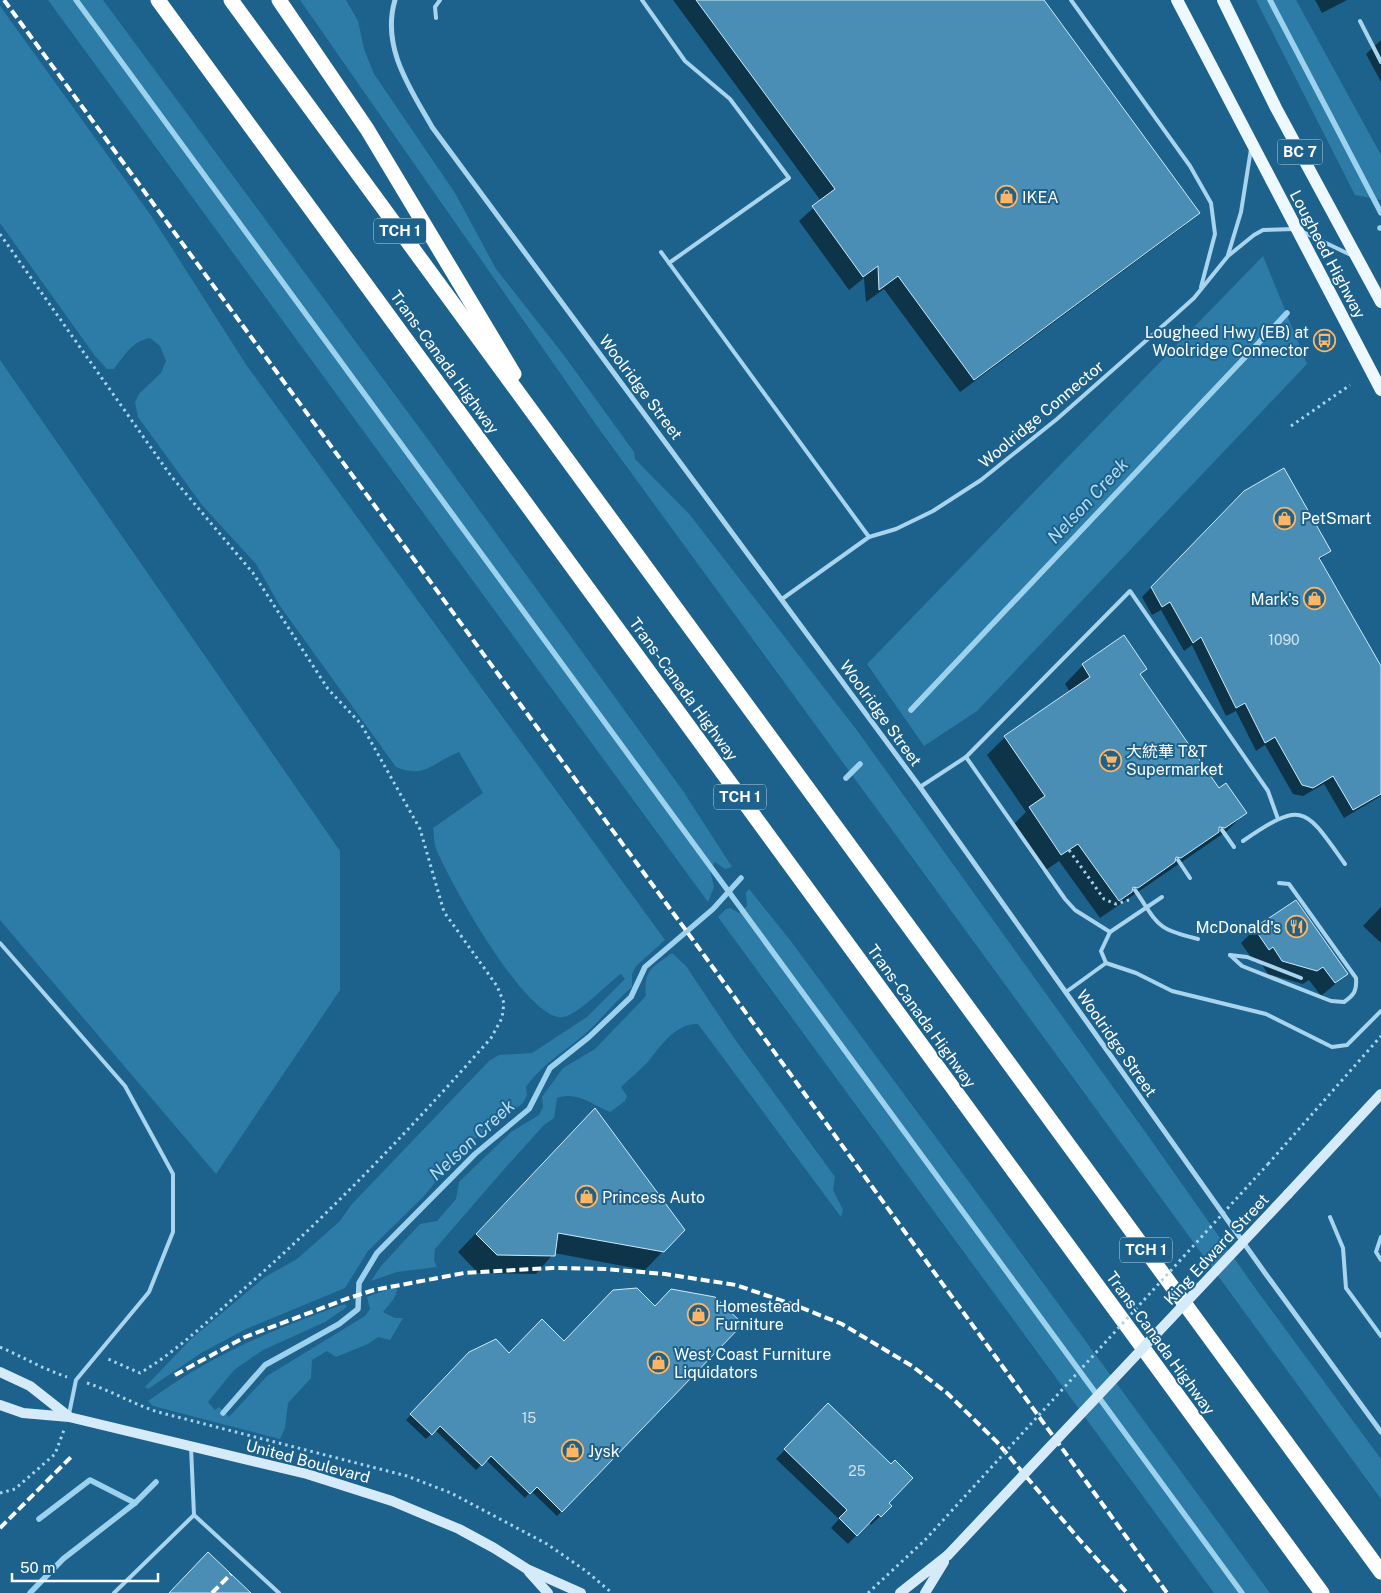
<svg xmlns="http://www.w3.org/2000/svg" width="1381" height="1593" viewBox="0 0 1381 1593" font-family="'Public Sans','Noto Sans SC',sans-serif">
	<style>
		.green { fill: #2d7ca7 }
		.shadow { fill: #0007 }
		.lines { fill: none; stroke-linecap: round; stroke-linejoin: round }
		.stream { stroke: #9cd2ee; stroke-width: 5.5 }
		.building { fill: #4a8eb6; stroke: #ceeaf9 }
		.path { stroke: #a8d4ed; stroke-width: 3; stroke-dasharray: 2.5 4; stroke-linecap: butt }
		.lane { stroke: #a8d4ed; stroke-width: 4 }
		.street { stroke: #a8d4ed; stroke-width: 5 }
		.secondary { stroke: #d5ebf9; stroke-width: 10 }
		.primary { stroke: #eef8ff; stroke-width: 12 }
		.highway { stroke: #fff; stroke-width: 15 }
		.rail { stroke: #fff; stroke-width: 4; stroke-dasharray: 9 4; stroke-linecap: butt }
		.path-bridge { stroke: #a8d4ed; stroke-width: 3; stroke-dasharray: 2.5 4; stroke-linecap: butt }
		.secondary-bridge { stroke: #d5ebf9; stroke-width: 10 }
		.labels { text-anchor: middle; stroke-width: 4; stroke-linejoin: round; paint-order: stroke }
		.number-label { font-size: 14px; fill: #d2e3ed }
		.shield { fill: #1c628c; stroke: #bbd0dc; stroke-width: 1 }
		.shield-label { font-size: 15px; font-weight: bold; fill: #fff }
		.poi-label { font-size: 16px; fill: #fff; stroke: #1c628c; text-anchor: start }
		.street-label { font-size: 16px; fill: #fff; stroke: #1c628c }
		.water-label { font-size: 18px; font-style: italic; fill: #b4ddf4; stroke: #1c628c }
	</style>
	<rect width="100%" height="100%" fill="#1c628c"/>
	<g class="green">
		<polygon points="48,0 103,0 432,445 683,791 732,867 725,869 715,862 710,870 714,887 708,902"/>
		<polygon points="300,0 346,0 358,21 364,49 374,74 455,193 496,269 563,354 634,452 635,459 690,515 856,729 1146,1133 1258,1292 1381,1459 1381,1499 597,426"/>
		<polygon points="1256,0 1296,0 1381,155 1381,200 1355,195"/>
		<path d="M0 6 152 217 247 366 665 940 636 966 632 974V987C615 1001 601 1020 585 1034 564 1052 542 1064 526 1087L527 1095 523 1103 513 1111 504 1114 488 1131 478 1135 469 1148 454 1159 424 1196 368 1251 345 1288 246 1329 201 1353 148 1389 145 1387 190 1340 265 1277 297 1259 340 1221 351 1205 489 1061 499 1055 532 1053 587 1017 625 979 621 974C606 984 580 1014 563 1017 527 1022 450 882 437 851 434 844 434 835 433 828L483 793 459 752C433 762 426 779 396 767L280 606 256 564 202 505 138 417 135 402 139 394 161 373 166 361 160 346 150 338C132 341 124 356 114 369H107L95 356 0 223Z"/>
		<polygon points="1263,256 1307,364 977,711 924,746 867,664"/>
		<polygon points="0,360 340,851 340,990 216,1174 0,920"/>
		<polygon points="749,889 790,940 983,1201 1270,1593 1214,1593 718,917 726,909 730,908 739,913 747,906 746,893"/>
		<path d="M672 953 686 966 734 1038 835 1177 833 1190 843 1210 841 1217 698 1024C675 1023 660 1047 647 1063 639 1071 629 1079 621 1087L627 1096 625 1101 610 1112C592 1105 578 1091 557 1098L554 1118 544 1125 506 1167 435 1249 434 1260 437 1267 397 1272 371 1281 381 1266 420 1224 437 1221 456 1199 459 1182 511 1132 539 1115 543 1107 542 1097 563 1068 595 1049 646 996C643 970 653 967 672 953Z"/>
		<path d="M397 1286C398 1297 389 1304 383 1312L395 1318H403L390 1340 378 1337 368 1344 336 1357 327 1351 312 1360 311 1378 288 1403 285 1428 280 1439 153 1406 148 1401C212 1355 271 1330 345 1304L347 1307 325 1322 263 1350 234 1370 208 1402 215 1410 219 1407 229 1417 267 1376 365 1316 370 1309 367 1297Z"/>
	</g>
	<g class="shadow">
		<polygon points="673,0 1042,0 1198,213 1184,226 960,392 884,289 866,302 864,278 849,290 799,221 821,201"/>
		<polygon points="1315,0 1347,0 1322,13"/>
		<polygon points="1381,40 1381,82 1366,54"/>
		<polygon points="1245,492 1329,551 1319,561 1381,669 1381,796 1344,818 1324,784 1303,796 1293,794 1265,745 1256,751 1236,711 1226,716 1192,645 1184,651 1161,610 1152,615 1142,597"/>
		<polygon points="1124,637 1146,669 1139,675 1219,790 1245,813 1227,831 1100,918 1059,861 1043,872 1012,826 1026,812 987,755 1005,737 1070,692 1065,684 1083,665"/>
		<polygon points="1295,902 1347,974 1321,996 1309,980 1303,984 1268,974 1259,960 1255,963 1241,943 1255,929"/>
		<polygon points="1381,907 1381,943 1363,926"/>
		<polygon points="577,1128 663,1251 645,1270 554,1253 536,1274 478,1273 458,1252"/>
		<polygon points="655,1307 742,1324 557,1516 531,1491 525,1498 486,1460 476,1470 435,1430 426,1439 406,1420 470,1353 509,1354 564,1342"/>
		<polygon points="828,1405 890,1506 871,1525 869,1522 848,1544 831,1528 839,1519 776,1459"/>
	</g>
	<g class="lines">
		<g class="stream">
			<polyline points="76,0 1242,1593"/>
			<polyline points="1270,0 1381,213"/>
			<polyline points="1380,228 1381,228"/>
			<polyline points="911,710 1287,313"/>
			<polyline points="846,778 860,764"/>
			<polyline points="223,1413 265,1365 339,1324 358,1309 359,1283 377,1253 475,1154 529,1109 550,1068 589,1037 631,997 645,967 713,909 741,878"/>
			<polyline points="39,1519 90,1480 135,1503"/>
			<polyline points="30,1593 63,1559 135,1503 156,1482"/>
		</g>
	</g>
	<g class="building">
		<polygon points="696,0 1044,0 1200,213 974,380 898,276 879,290 878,266 863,277 812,206 835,189"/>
		<polygon points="1284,468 1331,551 1319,558 1381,666 1381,794 1353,810 1333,776 1313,788 1302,785 1275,737 1265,743 1245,703 1236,708 1201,637 1193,643 1170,602 1162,607 1151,587 1244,491"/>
		<polygon points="1124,635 1147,669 1140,674 1219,788 1226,783 1247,813 1225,828 1219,827 1219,832 1181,858 1176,857 1175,862 1138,888 1133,887 1132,892 1119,901 1078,844 1061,855 1029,807 1045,796 1004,736 1090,677 1082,664"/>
		<polygon points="1296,900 1348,974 1335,983 1323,967 1317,971 1282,961 1273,947 1269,950 1254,928"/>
		<polygon points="595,1108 685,1230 664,1252 558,1233 555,1256 497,1255 476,1234"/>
		<polygon points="637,1288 655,1306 671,1289 715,1297 743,1324 562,1512 537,1487 530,1494 491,1456 482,1466 440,1426 432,1435 410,1414 469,1352 496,1339 509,1353 542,1319 564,1341 613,1290"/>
		<polygon points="828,1403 891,1464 895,1460 913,1478 889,1503 892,1506 881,1517 878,1514 857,1536 839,1518 847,1510 784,1449"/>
		<polygon points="208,1552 231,1574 251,1593 169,1593"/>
	</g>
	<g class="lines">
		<g class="path">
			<path d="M0 234 171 476 253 573 328 689 361 724 420 829 444 912 497 986 504 1003 502 1018 491 1038C414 1125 334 1210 246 1287 212 1317 179 1350 140 1373L108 1359"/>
			<polyline points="1291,426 1350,385"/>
			<polyline points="1069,850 1104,899 1116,904 1129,900"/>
			<polyline points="1268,1164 1381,1036"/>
			<path d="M0 1347C23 1357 43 1369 67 1377"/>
			<path d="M87 1383C112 1391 133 1404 158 1412L407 1476 451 1493 547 1544 586 1571 612 1593"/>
			<polyline points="0,1493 15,1489 55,1454 64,1430"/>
			<polyline points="868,1593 925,1540"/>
		</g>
		<g class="lane">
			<polyline points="642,0 685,61 730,99 789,178 669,263"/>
			<polyline points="1071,0 1190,166 1211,203 1215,234 1201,287"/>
			<polyline points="436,18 435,7 440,0"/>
			<polyline points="1360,21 1381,62"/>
			<polyline points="1303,232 1351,255"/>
			<polyline points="661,252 869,537"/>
			<polyline points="1228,255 1241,212 1251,149"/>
			<polyline points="782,599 869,537 896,529 933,511 981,480 1057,419 1174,316 1194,298 1228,256 1254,235 1263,230 1295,229"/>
			<polyline points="966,757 1065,899 1075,910 1110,932 1101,951 1106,963 1136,973 1172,991 1266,1014 1332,1047 1347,1045 1381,1011"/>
			<polyline points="920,787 966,757 1130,591 1268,791 1278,819"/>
			<polyline points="1222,830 1234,847"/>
			<path d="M1243 841C1304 799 1305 808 1345 864"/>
			<polyline points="1178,860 1190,878"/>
			<path d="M1135 890C1159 925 1155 929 1198 939"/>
			<polyline points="1110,932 1162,897"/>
			<polyline points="0,943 125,1086 173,1174 173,1232 149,1292 76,1380 69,1414"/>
			<path d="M1230 955 1242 966 1331 1001 1344 1002C1354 995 1357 991 1356 978L1289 884 1279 883"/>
			<polyline points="1230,955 1247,957 1301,978"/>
			<polyline points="1066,992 1106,963"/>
			<polyline points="1330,1217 1343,1248 1346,1288 1381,1336"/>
			<polyline points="1381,1237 1376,1252 1381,1260"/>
			<polyline points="194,1515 279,1593"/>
			<polyline points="114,1593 194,1515 191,1447"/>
		</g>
		<path class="street" d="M395 0C381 47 410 88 432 127L920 787 1265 1273 1381 1432"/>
		<g class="secondary">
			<polyline points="1288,1194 1381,1094"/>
			<polyline points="0,1372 30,1386 68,1416"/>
			<polyline points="0,1405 23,1413 69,1417 307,1474 392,1501 459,1529 494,1548 527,1569 581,1593"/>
			<polyline points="529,1572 548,1593"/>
			<polyline points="900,1593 948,1555"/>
			<polyline points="925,1593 944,1562"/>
		</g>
		<g class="primary">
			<polyline points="1177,0 1381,390"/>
			<polyline points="1223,0 1276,108 1381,302"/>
		</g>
		<g class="highway">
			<polyline points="158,0 1322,1593"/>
			<polyline points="231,0 1381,1572"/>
			<polyline points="279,0 367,129 514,374"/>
		</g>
		<g class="rail">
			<polyline points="4,0 693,940 1167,1593"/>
			<polyline points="175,1375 245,1337 346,1299 374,1290 464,1273 552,1268 605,1269 665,1274 736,1285 797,1306 842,1324 912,1366 947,1393 997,1442 1078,1538 1127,1593"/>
			<polyline points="0,1528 71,1457"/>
			<polyline points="212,1593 231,1574"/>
		</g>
		<polyline class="path-bridge" points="925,1540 1268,1164"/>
		<polyline class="secondary-bridge" points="948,1555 1288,1194"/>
	</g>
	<defs>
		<symbol id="shop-ring" viewBox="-11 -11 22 22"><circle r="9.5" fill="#1c628c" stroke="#fdb566" stroke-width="1.5"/><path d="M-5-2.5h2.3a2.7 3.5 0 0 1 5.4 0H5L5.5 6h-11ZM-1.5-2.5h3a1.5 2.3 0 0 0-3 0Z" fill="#fdb566"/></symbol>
		<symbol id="bus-ring" viewBox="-11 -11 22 22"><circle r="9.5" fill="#1c628c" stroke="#fdb566" stroke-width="1.5"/><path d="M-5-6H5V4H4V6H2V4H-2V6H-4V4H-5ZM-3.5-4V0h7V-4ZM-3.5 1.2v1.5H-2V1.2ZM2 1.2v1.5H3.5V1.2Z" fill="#fdb566"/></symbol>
		<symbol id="supermarket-ring" viewBox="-11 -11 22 22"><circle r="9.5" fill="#1c628c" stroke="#fdb566" stroke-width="1.5"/><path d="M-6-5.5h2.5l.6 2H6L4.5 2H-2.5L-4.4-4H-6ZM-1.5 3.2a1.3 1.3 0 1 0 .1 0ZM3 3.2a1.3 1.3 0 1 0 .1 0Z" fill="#fdb566"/></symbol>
		<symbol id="restaurant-ring" viewBox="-11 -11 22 22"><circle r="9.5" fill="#1c628c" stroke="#fdb566" stroke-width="1.5"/><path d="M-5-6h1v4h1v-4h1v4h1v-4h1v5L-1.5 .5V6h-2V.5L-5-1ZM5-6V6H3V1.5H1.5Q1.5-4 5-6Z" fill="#fdb566"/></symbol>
	</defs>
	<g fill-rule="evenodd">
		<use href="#shop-ring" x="994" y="184" width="25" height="25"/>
		<use href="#bus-ring" x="1312" y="328" width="25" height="25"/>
		<use href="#shop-ring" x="1272" y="506" width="25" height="25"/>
		<use href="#shop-ring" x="1302" y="586" width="25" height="25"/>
		<use href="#supermarket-ring" x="1098" y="748" width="25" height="25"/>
		<use href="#restaurant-ring" x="1284" y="914" width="25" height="25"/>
		<use href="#shop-ring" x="574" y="1184" width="25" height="25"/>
		<use href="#shop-ring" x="686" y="1302" width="25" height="25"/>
		<use href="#shop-ring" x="646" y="1350" width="25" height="25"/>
		<use href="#shop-ring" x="560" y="1438" width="25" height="25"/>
	</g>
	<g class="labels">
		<g class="number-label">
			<text x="1284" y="645">1090</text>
			<text x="529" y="1423">15</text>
			<text x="857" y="1476">25</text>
		</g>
		<g class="shield">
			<rect x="1277.5" y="139.5" width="45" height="25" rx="4"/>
			<rect x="374" y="218.5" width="52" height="25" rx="4"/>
			<rect x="714" y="784.5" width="52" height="25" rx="4"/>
			<rect x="1120" y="1237.5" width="52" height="25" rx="4"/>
		</g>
		<g class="shield-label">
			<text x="1300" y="157">BC 7</text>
			<text x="400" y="236">TCH 1</text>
			<text x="740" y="802">TCH 1</text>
			<text x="1146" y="1255">TCH 1</text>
		</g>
		<g class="poi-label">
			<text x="1022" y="203">IKEA</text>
			<text x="1309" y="338" text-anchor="end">Lougheed Hwy (EB) at<tspan x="1309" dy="18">Woolridge Connector</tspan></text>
			<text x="1301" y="524">PetSmart</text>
			<text x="1299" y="605" text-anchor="end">Mark's</text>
			<text x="1126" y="757">大統華 T&amp;T<tspan x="1126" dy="18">Supermarket</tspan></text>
			<text x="1281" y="933" text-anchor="end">McDonald's</text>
			<text x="602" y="1203">Princess Auto</text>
			<text x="715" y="1312">Homestead<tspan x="715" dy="18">Furniture</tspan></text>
			<text x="674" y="1360">West Coast Furniture<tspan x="674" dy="18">Liquidators</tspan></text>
			<text x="588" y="1457">Jysk</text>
		</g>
		<g class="street-label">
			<text transform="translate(1328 254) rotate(62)" y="6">Lougheed Highway</text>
			<text transform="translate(445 362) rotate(54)" y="6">Trans-Canada Highway</text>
			<text transform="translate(641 387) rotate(53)" y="6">Woolridge Street</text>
			<text transform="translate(1041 414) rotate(-40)" y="6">Woolridge Connector</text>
			<text transform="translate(684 689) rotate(54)" y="6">Trans-Canada Highway</text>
			<text transform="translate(881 713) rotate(54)" y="6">Woolridge Street</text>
			<text transform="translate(922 1016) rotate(54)" y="6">Trans-Canada Highway</text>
			<text transform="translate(1117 1043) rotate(55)" y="6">Woolridge Street</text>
			<text transform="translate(1216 1249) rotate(-47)" y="6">King Edward Street</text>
			<text transform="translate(1161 1343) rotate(54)" y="6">Trans-Canada Highway</text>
			<text transform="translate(308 1461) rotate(15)" y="6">United Boulevard</text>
		</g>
		<g class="water-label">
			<text transform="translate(1088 501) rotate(-47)" y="6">Nelson Creek</text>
			<text transform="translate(472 1140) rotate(-43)" y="6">Nelson Creek</text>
		</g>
	</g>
	<path d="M12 1573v8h146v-8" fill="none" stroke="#ffffff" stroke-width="2.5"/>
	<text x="20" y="1573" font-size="15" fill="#ffffff" stroke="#1c628c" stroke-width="4" paint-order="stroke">50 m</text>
</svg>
